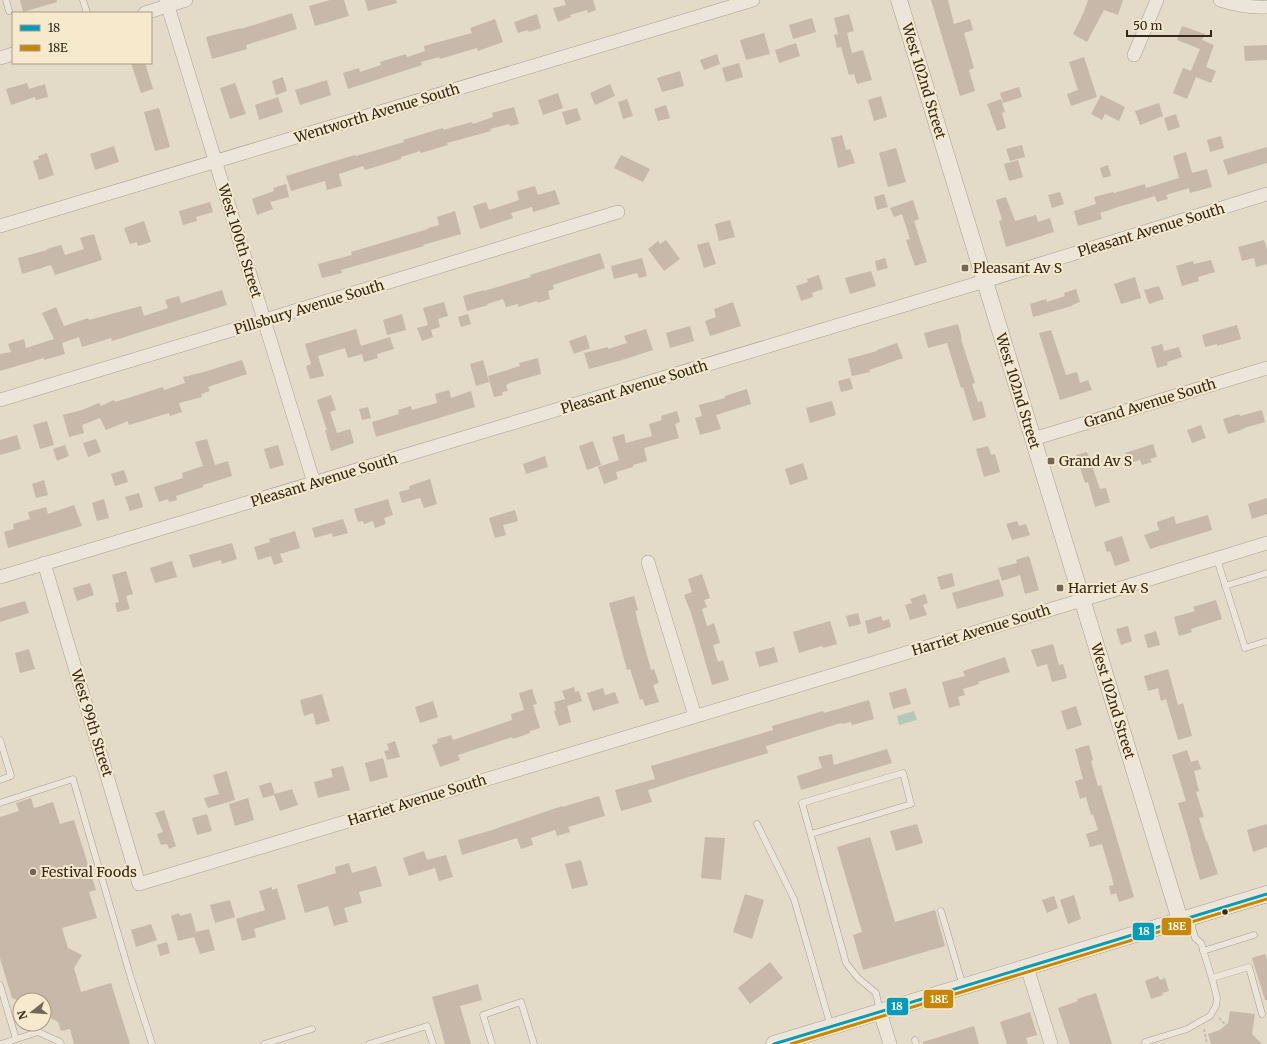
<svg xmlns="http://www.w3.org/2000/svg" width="1267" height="1044" viewBox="0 0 1267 1044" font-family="Merriweather,serif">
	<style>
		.water { fill: #b4c8bb }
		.building { fill: #c7b8a9 }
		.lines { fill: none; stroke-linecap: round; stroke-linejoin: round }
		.service-casing { stroke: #a89f92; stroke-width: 7 }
		.minor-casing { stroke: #a89f92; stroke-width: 14 }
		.tertiary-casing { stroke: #a89f92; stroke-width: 17 }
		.path { stroke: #c3bcb1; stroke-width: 2; stroke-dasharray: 3 2; stroke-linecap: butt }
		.service { stroke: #ebe5da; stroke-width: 6 }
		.minor { stroke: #ebe5da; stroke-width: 13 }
		.tertiary { stroke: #ebe5da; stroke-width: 16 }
		.bus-1-casing { stroke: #f6e9cc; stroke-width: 6 }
		.bus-2-casing { stroke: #f6e9cc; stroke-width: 6 }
		.bus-1 { stroke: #059cbc; stroke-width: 3 }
		.bus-2 { stroke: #c68607; stroke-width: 3 }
		.poi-dot { fill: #726658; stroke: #f6e9cc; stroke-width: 1.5 }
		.bus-dot { fill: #35271b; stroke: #f6e9cc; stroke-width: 1.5 }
		.labels { text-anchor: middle; stroke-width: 4; stroke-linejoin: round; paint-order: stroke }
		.street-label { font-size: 14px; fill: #35271b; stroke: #f6e9cc }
		.poi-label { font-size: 14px; fill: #35271b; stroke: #f6e9cc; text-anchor: start }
		.line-badge { stroke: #f6e9cc; stroke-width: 1.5 }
		.badge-label { font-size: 11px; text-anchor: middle; font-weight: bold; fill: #fff }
	</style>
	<rect width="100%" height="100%" fill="#e3dac8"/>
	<polygon class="water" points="914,711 917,720 899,725 897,716"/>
	<g class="building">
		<polygon points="20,0 57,0 57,2 23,12"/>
		<polygon points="330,0 344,0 349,16 315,26 309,6"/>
		<polygon points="365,0 396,0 397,3 368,11"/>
		<polygon points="564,0 593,0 596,10 588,13 587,10 570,15 571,17 558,22 553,8 566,5"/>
		<polygon points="931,0 948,0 954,24 970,19 973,30 964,33 974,68 969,70 975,91 960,96"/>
		<polygon points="1088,0 1123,0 1118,15 1104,10 1087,42 1073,34 1084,12"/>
		<polygon points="292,13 297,29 246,45 247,49 212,59 206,37 241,28 241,29"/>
		<polygon points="537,14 541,28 529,32 528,30 518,33 514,22"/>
		<polygon points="849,14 854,31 847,33 852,53 863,50 872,80 857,84 854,74 849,75 841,47 837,48 834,35 838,34 834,18"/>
		<polygon points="812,18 816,32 793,39 789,25"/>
		<polygon points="495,19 503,42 478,51 477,48 440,59 439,57 421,62 422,65 348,89 343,73 359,68 360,72 381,65 380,62 406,54 407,57 425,51 424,46 472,33 470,28"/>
		<polygon points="1182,26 1205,34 1202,40 1214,45 1206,67 1216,71 1211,83 1196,77 1187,99 1173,93 1183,68 1191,71 1200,49 1177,40"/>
		<polygon points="764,33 770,54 746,60 740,40"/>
		<polygon points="796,43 800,56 779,63 775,50"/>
		<polygon points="1267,45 1267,60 1245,61 1244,46"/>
		<polygon points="717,54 720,64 704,70 700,60"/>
		<polygon points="1084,57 1097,97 1071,106 1067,94 1078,90 1069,62"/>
		<polygon points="131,63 145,63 153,89 141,93"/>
		<polygon points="739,63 743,77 726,82 722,68"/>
		<polygon points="680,71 684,86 662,92 657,78"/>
		<polygon points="283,77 287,91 276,95 272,81"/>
		<polygon points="327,80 331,95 300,105 295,90"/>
		<polygon points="27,83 29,89 45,84 48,97 36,100 35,97 11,105 6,89"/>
		<polygon points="235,83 246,114 230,119 220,88"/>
		<polygon points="610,84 615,96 595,105 590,93"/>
		<polygon points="1019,87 1022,97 1003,103 1000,93"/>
		<polygon points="558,93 563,108 543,115 538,100"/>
		<polygon points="1101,95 1125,107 1119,121 1105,114 1102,120 1091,114"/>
		<polygon points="881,96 887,117 874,121 868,100"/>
		<polygon points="278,97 283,112 259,120 255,105"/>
		<polygon points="627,99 633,116 623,119 618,102"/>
		<polygon points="1001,99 1005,112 1002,113 1006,128 997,131 987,104"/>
		<polygon points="1159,103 1163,116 1140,125 1135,111"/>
		<polygon points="666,105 670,118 658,121 654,109"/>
		<polygon points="514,107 519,124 510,126 509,124 490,129 491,131 447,143 448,145 421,153 420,151 401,157 401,159 365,170 363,166 339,174 342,186 327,190 325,181 291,191 286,176 355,155 356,156 404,142 403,140 443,128 443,130 472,122 473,124 493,117 492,113"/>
		<polygon points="159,108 170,147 155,151 144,112"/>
		<polygon points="577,108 581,120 566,125 562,112"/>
		<polygon points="1176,114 1180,127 1168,131 1164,118"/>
		<polygon points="842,135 846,150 850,149 855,163 838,168 831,138"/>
		<polygon points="1221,136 1224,148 1210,152 1207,140"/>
		<polygon points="1022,145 1025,157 1010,161 1006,149"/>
		<polygon points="114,146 119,162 95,170 90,154"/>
		<polygon points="1267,147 1267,163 1228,175 1223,160"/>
		<polygon points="896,148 906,182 888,187 879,153"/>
		<polygon points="1186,152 1192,173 1207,169 1212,187 1190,193 1189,188 1166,195 1168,199 1157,202 1155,196 1118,207 1100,213 1102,219 1078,226 1074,211 1096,204 1094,197 1113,192 1114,193 1145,184 1146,188 1179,178 1173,156"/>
		<polygon points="47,153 54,175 39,180 33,161 39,159 38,156"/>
		<polygon points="621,155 650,169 643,182 614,168"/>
		<polygon points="1018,160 1023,177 1009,181 1004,164"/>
		<polygon points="1108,165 1111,176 1103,178 1100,168"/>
		<polygon points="286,184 289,197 270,202 273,209 257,215 252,199 274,191 273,188"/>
		<polygon points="535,186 538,195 555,190 560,204 533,212 532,207 511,213 513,218 480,229 473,206 486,202 489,210 519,200 517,191"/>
		<polygon points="1060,192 1064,204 1052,208 1048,195"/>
		<polygon points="884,194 888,207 877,210 874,197"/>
		<polygon points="1006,197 1015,221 1036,215 1038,222 1050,218 1054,232 1006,247 999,221 1002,220 996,200"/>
		<polygon points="913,200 919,219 914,221 927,262 915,266 906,240 910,239 902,214 894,217 890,208"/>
		<polygon points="210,202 213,212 196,217 197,221 183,225 179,211"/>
		<polygon points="455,211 461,234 423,245 424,246 341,270 342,273 322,278 318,264 352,255 351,252 428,229 428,228 439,225 437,217"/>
		<polygon points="730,220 735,237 719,241 715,224"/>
		<polygon points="144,221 151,242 138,246 137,242 130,244 124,228"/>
		<polygon points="94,234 102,260 55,275 51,265 22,274 18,258 47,250 47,249 61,245 65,255 84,249 80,238"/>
		<polygon points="666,240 680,259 664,271 648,249 658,241 660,244"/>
		<polygon points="1264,240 1267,249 1267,264 1256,267 1254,258 1242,261 1238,247"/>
		<polygon points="709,242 716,264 704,268 697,245"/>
		<polygon points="600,253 605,268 553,285 554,289 548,291 550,299 538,303 537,301 518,307 518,304 506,307 503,299 487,304 488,305 467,311 463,296 484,290 484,291 531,277 530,275"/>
		<polygon points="642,258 647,276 639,278 637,273 614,279 611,266"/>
		<polygon points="885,258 888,268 877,271 875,261"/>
		<polygon points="1211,260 1215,272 1198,277 1199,281 1182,286 1176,266 1193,261 1194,264"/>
		<polygon points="871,271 876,286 850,294 845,278"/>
		<polygon points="819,275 823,289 812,293 813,297 801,301 796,286 808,282 807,279"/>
		<polygon points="1135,277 1141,298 1121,304 1114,284"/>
		<polygon points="1159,286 1164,299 1149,304 1144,290"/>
		<polygon points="1076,289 1080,302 1072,305 1072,306 1033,317 1030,304 1046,299 1047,302 1065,296 1064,293"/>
		<polygon points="222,290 227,305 112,341 111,338 82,347 79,337 62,343 65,354 44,360 44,358 0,371 0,354 11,352 8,344 24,339 26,348 54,339 42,313 56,307 64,326 88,318 89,320 141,306 144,316 168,308 165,300 179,296 181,303"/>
		<polygon points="444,302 448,316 438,319 440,327 431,330 433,337 422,341 417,328 428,325 423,308"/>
		<polygon points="733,302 741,326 710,336 705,321 716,317 714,309"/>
		<polygon points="402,314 406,330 387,335 383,320"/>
		<polygon points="468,314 471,324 461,327 458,317"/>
		<polygon points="958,324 962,339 961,339 975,383 972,384 978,402 982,401 986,417 973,421 963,387 961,388 947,343 928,348 924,333"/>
		<polygon points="1237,325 1241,339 1217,346 1217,344 1205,347 1202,335"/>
		<polygon points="690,326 694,341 670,348 666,333"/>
		<polygon points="356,329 361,346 390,337 394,349 377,354 378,358 364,362 362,354 348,358 345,348 318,356 324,376 310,379 306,366 311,364 305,344"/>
		<polygon points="646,329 653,350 622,360 589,369 584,353 608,347 608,349 627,343 624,336"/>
		<polygon points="1051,330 1066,375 1077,372 1080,383 1088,380 1092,390 1060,400 1039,333"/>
		<polygon points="586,335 590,348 574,354 569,341"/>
		<polygon points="897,343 903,358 869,370 870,372 852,376 848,359 877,351 877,350"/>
		<polygon points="1162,344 1164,351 1179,347 1182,357 1167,362 1168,365 1157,368 1151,347"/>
		<polygon points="538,358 541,374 509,383 510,383 506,385 508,391 502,392 503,395 494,397 488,376 520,366 519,363"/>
		<polygon points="242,360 247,374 208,387 210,391 201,394 202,397 179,403 182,412 170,416 169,413 129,425 128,421 106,430 100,418 82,425 84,433 69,437 63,415 82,410 99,403 101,406 114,400 115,402 163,387 164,390 185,383 183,377 204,372"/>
		<polygon points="483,360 489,382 476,386 470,364"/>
		<polygon points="850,378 853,389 841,392 838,381"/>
		<polygon points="747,389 751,404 716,415 721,429 700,435 695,418 702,416 699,405 725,398 725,396"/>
		<polygon points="449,390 451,398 471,391 475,407 376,437 372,422 399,414 398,410 411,406 412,410 437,403 435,394"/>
		<polygon points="331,395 336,410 330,412 337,433 350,429 354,443 331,451 325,430 327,430 317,400"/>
		<polygon points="832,401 836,415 810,423 806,408"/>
		<polygon points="368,407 371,418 362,420 359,409"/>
		<polygon points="1262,410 1265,422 1244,428 1244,429 1228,434 1223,419 1239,414 1240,416"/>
		<polygon points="677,411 680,422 675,424 679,438 644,448 647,461 633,465 633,467 616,472 618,479 604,484 598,467 619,460 612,437 624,434 626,443 652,436 649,424 662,420 661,416"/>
		<polygon points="47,421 54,445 40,449 33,425"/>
		<polygon points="1201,425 1206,438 1192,443 1187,430"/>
		<polygon points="17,435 21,449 0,455 0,440"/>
		<polygon points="96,439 101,452 88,457 83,443"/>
		<polygon points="207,439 215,465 228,461 232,476 203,485 203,487 176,496 177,500 169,502 168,499 159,502 154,487 183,478 182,473 203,466 195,442"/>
		<polygon points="593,441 601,465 587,470 579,446"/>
		<polygon points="1153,444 1157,457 1150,459 1152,462 1142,465 1140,460 1128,464 1125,453"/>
		<polygon points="65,445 69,456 57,461 53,449"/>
		<polygon points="278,445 284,465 270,469 264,449"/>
		<polygon points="988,446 991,455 995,454 1000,472 984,477 976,449"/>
		<polygon points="1087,452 1100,489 1106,488 1110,502 1095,507 1088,482 1085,483 1076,455"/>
		<polygon points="545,456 548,467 526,474 523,464"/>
		<polygon points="803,463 808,479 790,485 785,469"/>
		<polygon points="124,470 128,482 115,486 111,474"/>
		<polygon points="430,479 437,504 424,508 420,498 402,503 399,492 410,489 409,486"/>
		<polygon points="44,480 48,495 36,498 32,484"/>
		<polygon points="139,493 143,507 130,511 125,497"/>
		<polygon points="1267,498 1267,514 1252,519 1248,504"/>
		<polygon points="104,499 109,518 97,521 92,503"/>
		<polygon points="388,499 393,515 384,518 386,524 375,528 373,521 364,524 363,521 358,522 354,509"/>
		<polygon points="74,505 82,526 8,548 4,532 14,529 13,524 30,519 28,512 46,507 48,514"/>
		<polygon points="515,510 518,521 503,525 506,535 495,538 489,518"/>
		<polygon points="1208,515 1212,530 1150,549 1144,535 1159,530 1157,522 1174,516 1176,524"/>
		<polygon points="343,519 348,533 333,537 332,533 315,538 312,528"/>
		<polygon points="1017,521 1019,526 1026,524 1030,535 1012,540 1006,524"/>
		<polygon points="295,531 300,548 280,554 283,562 274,565 271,556 258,560 254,547 270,542 269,539"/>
		<polygon points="1122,536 1130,561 1115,566 1110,551 1107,552 1104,542"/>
		<polygon points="232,543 237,559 222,564 221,560 193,568 189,555"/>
		<polygon points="1029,556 1039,590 1025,594 1020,575 1002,581 998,568 1017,563 1016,560"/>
		<polygon points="172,561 177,577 155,583 150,568"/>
		<polygon points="126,571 133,594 126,596 130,609 117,612 115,603 119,602 112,575"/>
		<polygon points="952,573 955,586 941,590 937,577"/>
		<polygon points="702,574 710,598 704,600 707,607 702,609 707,626 714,623 720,643 713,645 718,662 723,660 729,680 712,685 691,613 684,595 692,592 688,579"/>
		<polygon points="999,579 1004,596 957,609 952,593"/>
		<polygon points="90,583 94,595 77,601 73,588"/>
		<polygon points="925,594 928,603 923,605 927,615 910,620 905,605 912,603 910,599"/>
		<polygon points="634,596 638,610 635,611 639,626 651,670 654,669 659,683 653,685 659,702 645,706 643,699 640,700 630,669 627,670 609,603"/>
		<polygon points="1216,600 1222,619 1191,629 1192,632 1179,636 1174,617 1195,611 1193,607"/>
		<polygon points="25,601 29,613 0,622 0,608"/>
		<polygon points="858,613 861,624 849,627 846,616"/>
		<polygon points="881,616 883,621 889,619 891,627 868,634 865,621"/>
		<polygon points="830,621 837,644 823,648 822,646 799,653 793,632"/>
		<polygon points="1128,626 1132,641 1121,645 1116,629"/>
		<polygon points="1156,631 1160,645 1148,648 1144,635"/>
		<polygon points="1053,644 1059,665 1063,664 1067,678 1052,682 1047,664 1037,667 1031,650"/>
		<polygon points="774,647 778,662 759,667 755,652"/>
		<polygon points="29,649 35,669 20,673 15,653"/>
		<polygon points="1005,657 1010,672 978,682 979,684 963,689 965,695 958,697 960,705 949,708 942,682 965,676 963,671"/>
		<polygon points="1168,669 1178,705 1183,703 1192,736 1178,740 1166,699 1161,701 1158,688 1148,691 1144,676"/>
		<polygon points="574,687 575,692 579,691 582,701 567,706 566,701 571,722 559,726 554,711 556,710 554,702 565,699 562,691"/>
		<polygon points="603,688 605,695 615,692 619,703 593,711 587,693"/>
		<polygon points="906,688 911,704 893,709 889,693"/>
		<polygon points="532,689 537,704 533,705 540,728 530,731 530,733 513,739 512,737 458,755 460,760 440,767 432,745 438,743 437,739 451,735 453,740 512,720 511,714 524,710 519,693"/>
		<polygon points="322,694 330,721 316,725 313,713 304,716 300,700"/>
		<polygon points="869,700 874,719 852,725 851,722 842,724 841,723 766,746 768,753 695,775 648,790 652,802 621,811 615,790 655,779 651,766 773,730 772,726 823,711 824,713"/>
		<polygon points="433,701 438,717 420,723 415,707"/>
		<polygon points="1076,706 1082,725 1067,730 1061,711"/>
		<polygon points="395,741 400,757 387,760 384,751 389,750 387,744"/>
		<polygon points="1089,745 1093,760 1091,761 1098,786 1101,785 1134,897 1119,902 1116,893 1111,895 1109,886 1114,885 1102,844 1090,847 1086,834 1098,830 1093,814 1091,815 1086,797 1080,799 1075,781 1083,779 1075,749"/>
		<polygon points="887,749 892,763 801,790 797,776 822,768 818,757 832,754 834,765"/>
		<polygon points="1187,750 1191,762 1198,760 1201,769 1194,771 1199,791 1196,792 1204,817 1199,818 1206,841 1207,841 1218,874 1200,880 1190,846 1191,846 1178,803 1186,801 1172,755"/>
		<polygon points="383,758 388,777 370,782 365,763"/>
		<polygon points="343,766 350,790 318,798 314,782 333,777 331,769"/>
		<polygon points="227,771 235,800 208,808 204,798 219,794 213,775"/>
		<polygon points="271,782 275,794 292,789 298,805 280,811 274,795 263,798 259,786"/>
		<polygon points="599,796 605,816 568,827 570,832 557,836 555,830 531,838 533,845 521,849 517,838 462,855 458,840 492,830 562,806 562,807"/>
		<polygon points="31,798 34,808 53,802 60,824 74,820 96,890 89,892 97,918 62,928 68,948 82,955 74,968 81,992 111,983 130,1044 74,1044 70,1029 61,1031 58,1022 51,1018 44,1020 44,1000 17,1000 12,998 0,958 0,817 19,811 16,803"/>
		<polygon points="248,798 254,820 235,826 229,804"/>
		<polygon points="164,810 176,846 169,849 167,844 161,845 157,834 163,832 155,813"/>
		<polygon points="207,814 212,831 197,835 192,818"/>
		<polygon points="917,824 923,843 896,851 890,831"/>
		<polygon points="1267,824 1267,847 1253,852 1247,830"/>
		<polygon points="705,837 725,838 721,880 701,878"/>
		<polygon points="870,837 895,922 935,910 945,946 863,970 853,935 862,932 837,847"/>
		<polygon points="424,851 427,860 446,855 453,877 439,881 435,868 409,876 403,858"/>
		<polygon points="581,860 588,885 572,889 565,864"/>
		<polygon points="349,863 352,873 376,866 382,886 359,892 362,903 344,908 348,922 334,926 328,906 305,913 297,885 336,873 335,867"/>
		<polygon points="272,887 272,890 277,888 286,919 254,929 256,937 242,941 236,919 265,910 259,891"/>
		<polygon points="745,894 764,900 752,939 733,932"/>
		<polygon points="1074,895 1081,919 1068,924 1060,900"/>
		<polygon points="1054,896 1058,908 1047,913 1042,900"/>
		<polygon points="230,900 235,917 215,923 210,905"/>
		<polygon points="179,913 180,916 191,913 196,932 209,929 215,950 200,954 194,937 178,941 171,916"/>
		<polygon points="151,924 157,940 136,947 131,930"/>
		<polygon points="167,942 170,953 160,956 157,945"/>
		<polygon points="1265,954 1267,960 1267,1000 1265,1000 1252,958"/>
		<polygon points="770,962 783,978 750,1004 738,988"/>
		<polygon points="1158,976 1160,980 1165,978 1169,991 1162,993 1163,995 1151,999 1145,981"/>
		<polygon points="478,984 482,1000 460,1006 471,1044 445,1044 432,997"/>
		<polygon points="1096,993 1112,1044 1070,1044 1058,1008 1078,1001 1077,999"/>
		<polygon points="1230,1011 1255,1014 1252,1034 1262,1044 1211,1044 1208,1034 1220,1030 1228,1023"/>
		<polygon points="1030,1012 1037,1035 1026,1038 1028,1044 1007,1044 1000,1022"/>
		<polygon points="974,1026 979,1044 923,1044 923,1042"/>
	</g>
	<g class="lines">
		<defs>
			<g id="service">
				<polyline points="6,0 9,11"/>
				<polyline points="83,0 87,13"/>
				<polyline points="1217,559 1245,648 1267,641"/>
				<polyline points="1225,586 1267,573"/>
				<polyline points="0,740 11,776 0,780"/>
				<polyline points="0,803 73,779 130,975 152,1044"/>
				<polyline points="757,824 794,899 831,1027"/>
				<polyline points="811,834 911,804 903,773 802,803 846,963 858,978 876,993 880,1012"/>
				<polyline points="941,911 963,986"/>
				<polyline points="1203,951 1254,935"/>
				<polyline points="1212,978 1249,967 1262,1014"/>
				<polyline points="0,985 16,1039"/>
				<polyline points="915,1040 916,1044"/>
				<polyline points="1145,1042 1187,1029 1210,1016 1216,1006 1217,998 1213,982 1201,943 1195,938 1190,919"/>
				<polyline points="1,1044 38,1032 60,1042 61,1044"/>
				<polyline points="264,1044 312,1029"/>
				<polyline points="369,1044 427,1026 433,1044"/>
				<polyline points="492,1044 483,1015 521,1002 534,1044"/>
			</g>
			<g id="minor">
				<polyline points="166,0 314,483"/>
				<path d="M1220 0C1236 5 1251 8 1267 7"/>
				<polyline points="145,13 186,0"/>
				<polyline points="1134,55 1157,0"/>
				<polyline points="0,58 13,54"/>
				<polyline points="0,226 753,0"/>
				<polyline points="0,400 265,320 618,212"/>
				<polyline points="1033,439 1267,368"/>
				<polyline points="648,562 695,716"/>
				<polyline points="44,563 139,884 1082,600 1267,543"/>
				<polyline points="0,577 985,281 1267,194"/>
				<polyline points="1027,967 1051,1044"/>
				<polyline points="880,1012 890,1044"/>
			</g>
			<g id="tertiary">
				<polyline points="899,0 1180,920"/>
				<polyline points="774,1044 1267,894"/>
			</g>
		</defs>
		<use href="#service" class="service-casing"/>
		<use href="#minor" class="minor-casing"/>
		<use href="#tertiary" class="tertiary-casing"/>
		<g class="path">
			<polyline points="1219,1018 1226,1025"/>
			<polyline points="1204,1029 1207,1044"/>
		</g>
		<use href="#service" class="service"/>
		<use href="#minor" class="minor"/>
		<use href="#tertiary" class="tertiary"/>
		<defs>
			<polyline id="bus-1" points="774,1044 1267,894"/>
			<polyline id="bus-2" points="791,1044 1267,899"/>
		</defs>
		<use href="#bus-1" class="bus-1-casing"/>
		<use href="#bus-2" class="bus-2-casing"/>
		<use href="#bus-1" class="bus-1"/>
		<use href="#bus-2" class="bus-2"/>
	</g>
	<g class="poi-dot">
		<rect x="961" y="264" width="8" height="8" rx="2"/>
		<rect x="1047" y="457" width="8" height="8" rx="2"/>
		<rect x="1056" y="584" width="8" height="8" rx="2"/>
		<circle cx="33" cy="872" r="4"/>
	</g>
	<circle class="bus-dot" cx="1225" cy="912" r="3.5"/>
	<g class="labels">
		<g class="street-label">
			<text transform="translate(924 81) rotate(73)" y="5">West 102nd Street</text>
			<text transform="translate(377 113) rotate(-17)" y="5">Wentworth Avenue South</text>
			<text transform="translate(1151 230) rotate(-17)" y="5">Pleasant Avenue South</text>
			<text transform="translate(240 241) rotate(73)" y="5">West 100th Street</text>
			<text transform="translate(309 307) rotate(-17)" y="5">Pillsbury Avenue South</text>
			<text transform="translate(634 387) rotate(-17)" y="5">Pleasant Avenue South</text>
			<text transform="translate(1018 391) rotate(73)" y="5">West 102nd Street</text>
			<text transform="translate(1150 403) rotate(-17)" y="5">Grand Avenue South</text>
			<text transform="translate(324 480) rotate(-17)" y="5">Pleasant Avenue South</text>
			<text transform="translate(981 630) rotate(-17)" y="5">Harriet Avenue South</text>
			<text transform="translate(1113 701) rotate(73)" y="5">West 102nd Street</text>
			<text transform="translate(92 723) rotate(73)" y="5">West 99th Street</text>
			<text transform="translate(417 800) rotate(-17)" y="5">Harriet Avenue South</text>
		</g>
		<g class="poi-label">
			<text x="973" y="273">Pleasant Av S</text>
			<text x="1059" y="466">Grand Av S</text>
			<text x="1068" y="593">Harriet Av S</text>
			<text x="41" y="877">Festival Foods</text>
		</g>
	</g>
	<g class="line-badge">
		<rect x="1161" y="917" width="31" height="19" rx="4" fill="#c68607"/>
		<rect x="1132" y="922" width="23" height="19" rx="4" fill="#059cbc"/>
		<rect x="923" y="989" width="31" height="20" rx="4" fill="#c68607"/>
		<rect x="886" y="997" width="23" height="19" rx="4" fill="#059cbc"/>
	</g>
	<g class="badge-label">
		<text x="1177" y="930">18E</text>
		<text x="1144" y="935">18</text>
		<text x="939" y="1003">18E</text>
		<text x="897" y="1010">18</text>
	</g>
	<rect x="12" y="12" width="140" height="52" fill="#f6e9cc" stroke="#a99b85"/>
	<rect x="20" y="25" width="20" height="6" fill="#059cbc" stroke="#a99b85"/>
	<text x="48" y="32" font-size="12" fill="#35271b">18</text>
	<rect x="20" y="45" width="20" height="6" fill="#c68607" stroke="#a99b85"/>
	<text x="48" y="52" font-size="12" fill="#35271b">18E</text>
	<g transform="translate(32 1012) rotate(253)"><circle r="19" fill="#f6e9cc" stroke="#a99b85"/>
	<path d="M0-3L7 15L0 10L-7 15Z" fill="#726658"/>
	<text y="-6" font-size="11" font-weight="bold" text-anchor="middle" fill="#35271b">N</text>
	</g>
	<path d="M1127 30v6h84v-6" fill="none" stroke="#35271b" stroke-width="2"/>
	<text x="1133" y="30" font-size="12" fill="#35271b" stroke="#f6e9cc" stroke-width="3" paint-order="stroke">50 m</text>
</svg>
